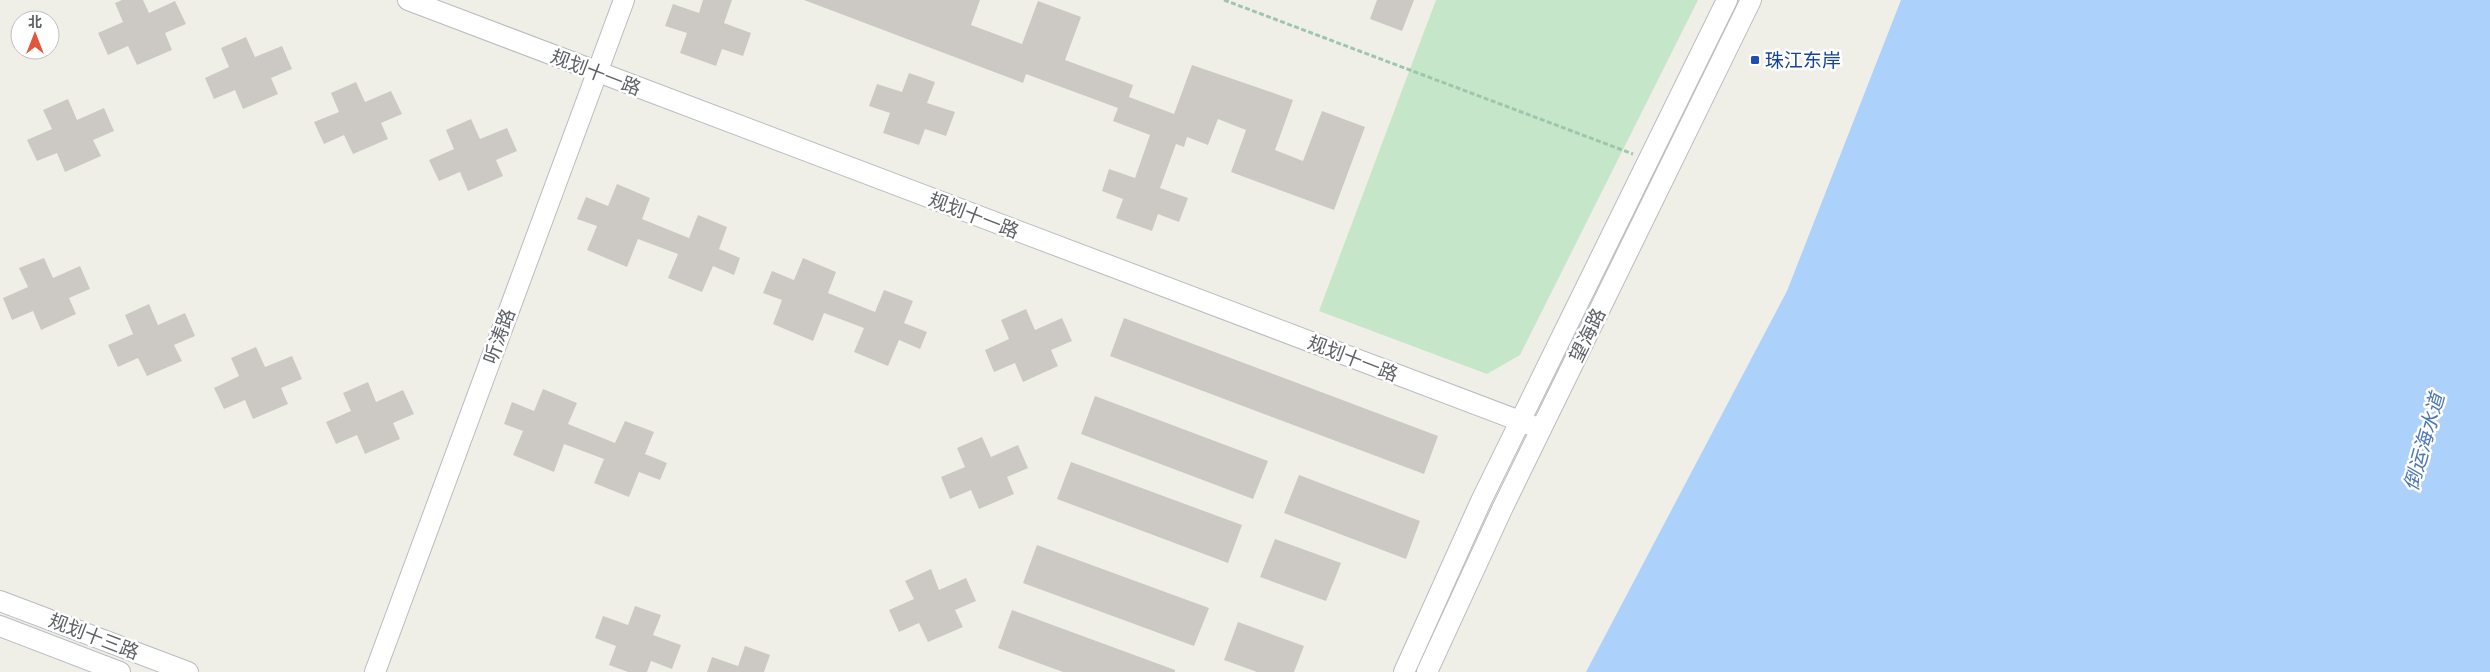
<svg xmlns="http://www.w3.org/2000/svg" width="2490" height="672" viewBox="0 0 2490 672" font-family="'Sofia Sans Condensed','Noto Sans SC',sans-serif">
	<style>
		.green { fill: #c5e6c8 }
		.water { fill: #acd1fb }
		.building { fill: #ccc9c4 }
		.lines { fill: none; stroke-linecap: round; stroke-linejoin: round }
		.minor-casing { stroke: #b9bbc0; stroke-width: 22 }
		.path { stroke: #9ec6ad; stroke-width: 3; stroke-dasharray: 5 2.5; stroke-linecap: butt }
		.minor { stroke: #fff; stroke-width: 20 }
		.transit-dot { fill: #1a4fb4; stroke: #fff; stroke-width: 2 }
		.labels { text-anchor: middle; stroke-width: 5; stroke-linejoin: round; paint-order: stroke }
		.transit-label { font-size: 19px; fill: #164399; stroke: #fff; text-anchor: start }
		.street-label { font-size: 19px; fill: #5e6166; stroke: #fff }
		.water-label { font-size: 20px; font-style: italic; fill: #4b76b6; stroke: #fff }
	</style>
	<rect width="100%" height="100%" fill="#f0efe7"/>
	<polygon class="green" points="1436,0 1698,0 1520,355 1487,374 1319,311"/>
	<polygon class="water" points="1901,0 2490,0 2490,672 1586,672 1787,291"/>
	<g class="building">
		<polygon points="122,0 143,0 149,13 175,1 186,24 165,33 172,50 137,65 128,46 108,55 98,33 123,22 115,3"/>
		<polygon points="703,0 732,0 724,23 751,33 743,56 722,49 716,66 680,53 687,33 665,26 673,4 699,13"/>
		<polygon points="804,0 980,0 971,25 1022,44 1038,1 1081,17 1065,60 1133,85 1129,97 1174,114 1192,65 1262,89 1293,100 1275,150 1303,161 1322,111 1365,127 1334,210 1231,172 1246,130 1218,119 1208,145 1187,137 1184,147 1176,144 1160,188 1188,198 1179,222 1158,214 1152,231 1116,218 1123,199 1102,191 1109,169 1135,178 1150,135 1113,121 1118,108 1026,74 1023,83"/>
		<polygon points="1377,0 1414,0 1402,31 1370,19"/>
		<polygon points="246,37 255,57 282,46 292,69 271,78 278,94 243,109 235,90 214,99 205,78 229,67 221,48"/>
		<polygon points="909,73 935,82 927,103 955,112 946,136 925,129 919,145 883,133 890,113 869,106 877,84 902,92"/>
		<polygon points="356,82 365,102 391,91 402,114 381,123 388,139 353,154 344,135 324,144 314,122 339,112 331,93"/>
		<polygon points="68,99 77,120 104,108 114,131 93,140 101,156 65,172 57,153 37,161 27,140 52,129 43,110"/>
		<polygon points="471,119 480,139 507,128 517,151 496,160 503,176 468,191 460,172 439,181 429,160 454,149 446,130"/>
		<polygon points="617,184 650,198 642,219 689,238 698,215 727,227 719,249 740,258 734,275 713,266 702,292 668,278 678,254 638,239 627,267 587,250 597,226 577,219 586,197 608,206"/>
		<polygon points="44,258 53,278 80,266 90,289 69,298 76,314 41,330 33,311 12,320 3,298 28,287 19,268"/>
		<polygon points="803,258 836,272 828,293 875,312 884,290 913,301 904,323 927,332 920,349 899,340 888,366 854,352 864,328 824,313 813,341 773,324 782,300 763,293 772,271 794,280"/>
		<polygon points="149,304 158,325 185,313 195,336 174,345 182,361 147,376 138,358 118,367 108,345 133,334 125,315"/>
		<polygon points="1026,309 1035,330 1062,318 1072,341 1051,350 1058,366 1023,382 1015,363 994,372 985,350 1009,339 1001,320"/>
		<polygon points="1124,318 1438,436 1424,474 1110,356"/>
		<polygon points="256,347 265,367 292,356 302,379 281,388 288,404 253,419 245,400 224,409 214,388 239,376 231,358"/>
		<polygon points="368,382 376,402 403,390 414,414 393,423 400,439 365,454 357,435 336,444 326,422 351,411 343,393"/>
		<polygon points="543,389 577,403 568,424 615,443 625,421 654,432 645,454 667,463 660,480 639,472 629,497 594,483 604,459 564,444 554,472 513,455 523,431 504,424 512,402 534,411"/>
		<polygon points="1095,396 1268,461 1253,499 1081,434"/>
		<polygon points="982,437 991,457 1018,445 1028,468 1007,477 1014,494 979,509 971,490 950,499 941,477 965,467 957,448"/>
		<polygon points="1071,462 1242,525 1228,563 1057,499"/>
		<polygon points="1299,475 1420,521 1406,559 1284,513"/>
		<polygon points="1275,539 1341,563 1326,601 1260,577"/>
		<polygon points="1037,545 1209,608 1194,646 1023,583"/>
		<polygon points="931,569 939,590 966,578 976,601 955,610 963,627 928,642 919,623 899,632 889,610 914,599 905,581"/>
		<polygon points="635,606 661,615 653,635 681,645 672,669 651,661 647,672 628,672 609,665 616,646 595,638 603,616 628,625"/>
		<polygon points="1012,610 1175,670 1175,672 1063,672 998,648"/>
		<polygon points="1238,622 1304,646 1294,672 1257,672 1224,660"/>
		<polygon points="745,646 770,655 764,672 707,672 712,657 738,666"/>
	</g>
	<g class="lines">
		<defs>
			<g id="minor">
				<polyline points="408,0 1541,429"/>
				<polyline points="0,601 188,672"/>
				<polyline points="0,626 120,672"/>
				<polyline points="375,672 624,0"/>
				<polyline points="1404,672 1481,501 1727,0"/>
				<polyline points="1427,672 1503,507 1751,0"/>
			</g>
		</defs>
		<use href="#minor" class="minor-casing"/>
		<polyline class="path" points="1224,0 1633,154"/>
		<use href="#minor" class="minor"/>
	</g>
	<rect class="transit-dot" x="1750" y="55" width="10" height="10" rx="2.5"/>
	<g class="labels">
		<g class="transit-label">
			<text x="1765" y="67">珠江东岸</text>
		</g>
		<g class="street-label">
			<text transform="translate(596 72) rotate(21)" y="7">规划十一路</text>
			<text transform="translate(974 215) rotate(21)" y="7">规划十一路</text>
			<text transform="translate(1587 335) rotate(-64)" y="7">望海路</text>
			<text transform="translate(499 336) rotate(-70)" y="7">听涛路</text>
			<text transform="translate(1353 358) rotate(21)" y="7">规划十一路</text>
			<text transform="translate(94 636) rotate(21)" y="7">规划十三路</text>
		</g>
		<g class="water-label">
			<text transform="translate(2424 442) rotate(-74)" y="7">倒运海水道</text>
		</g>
	</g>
	<g transform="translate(35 35)"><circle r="24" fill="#ffffff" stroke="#bfc0c2"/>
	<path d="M0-4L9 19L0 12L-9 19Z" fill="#e2573b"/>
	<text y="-8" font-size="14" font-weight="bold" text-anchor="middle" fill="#5e6166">北</text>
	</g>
</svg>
